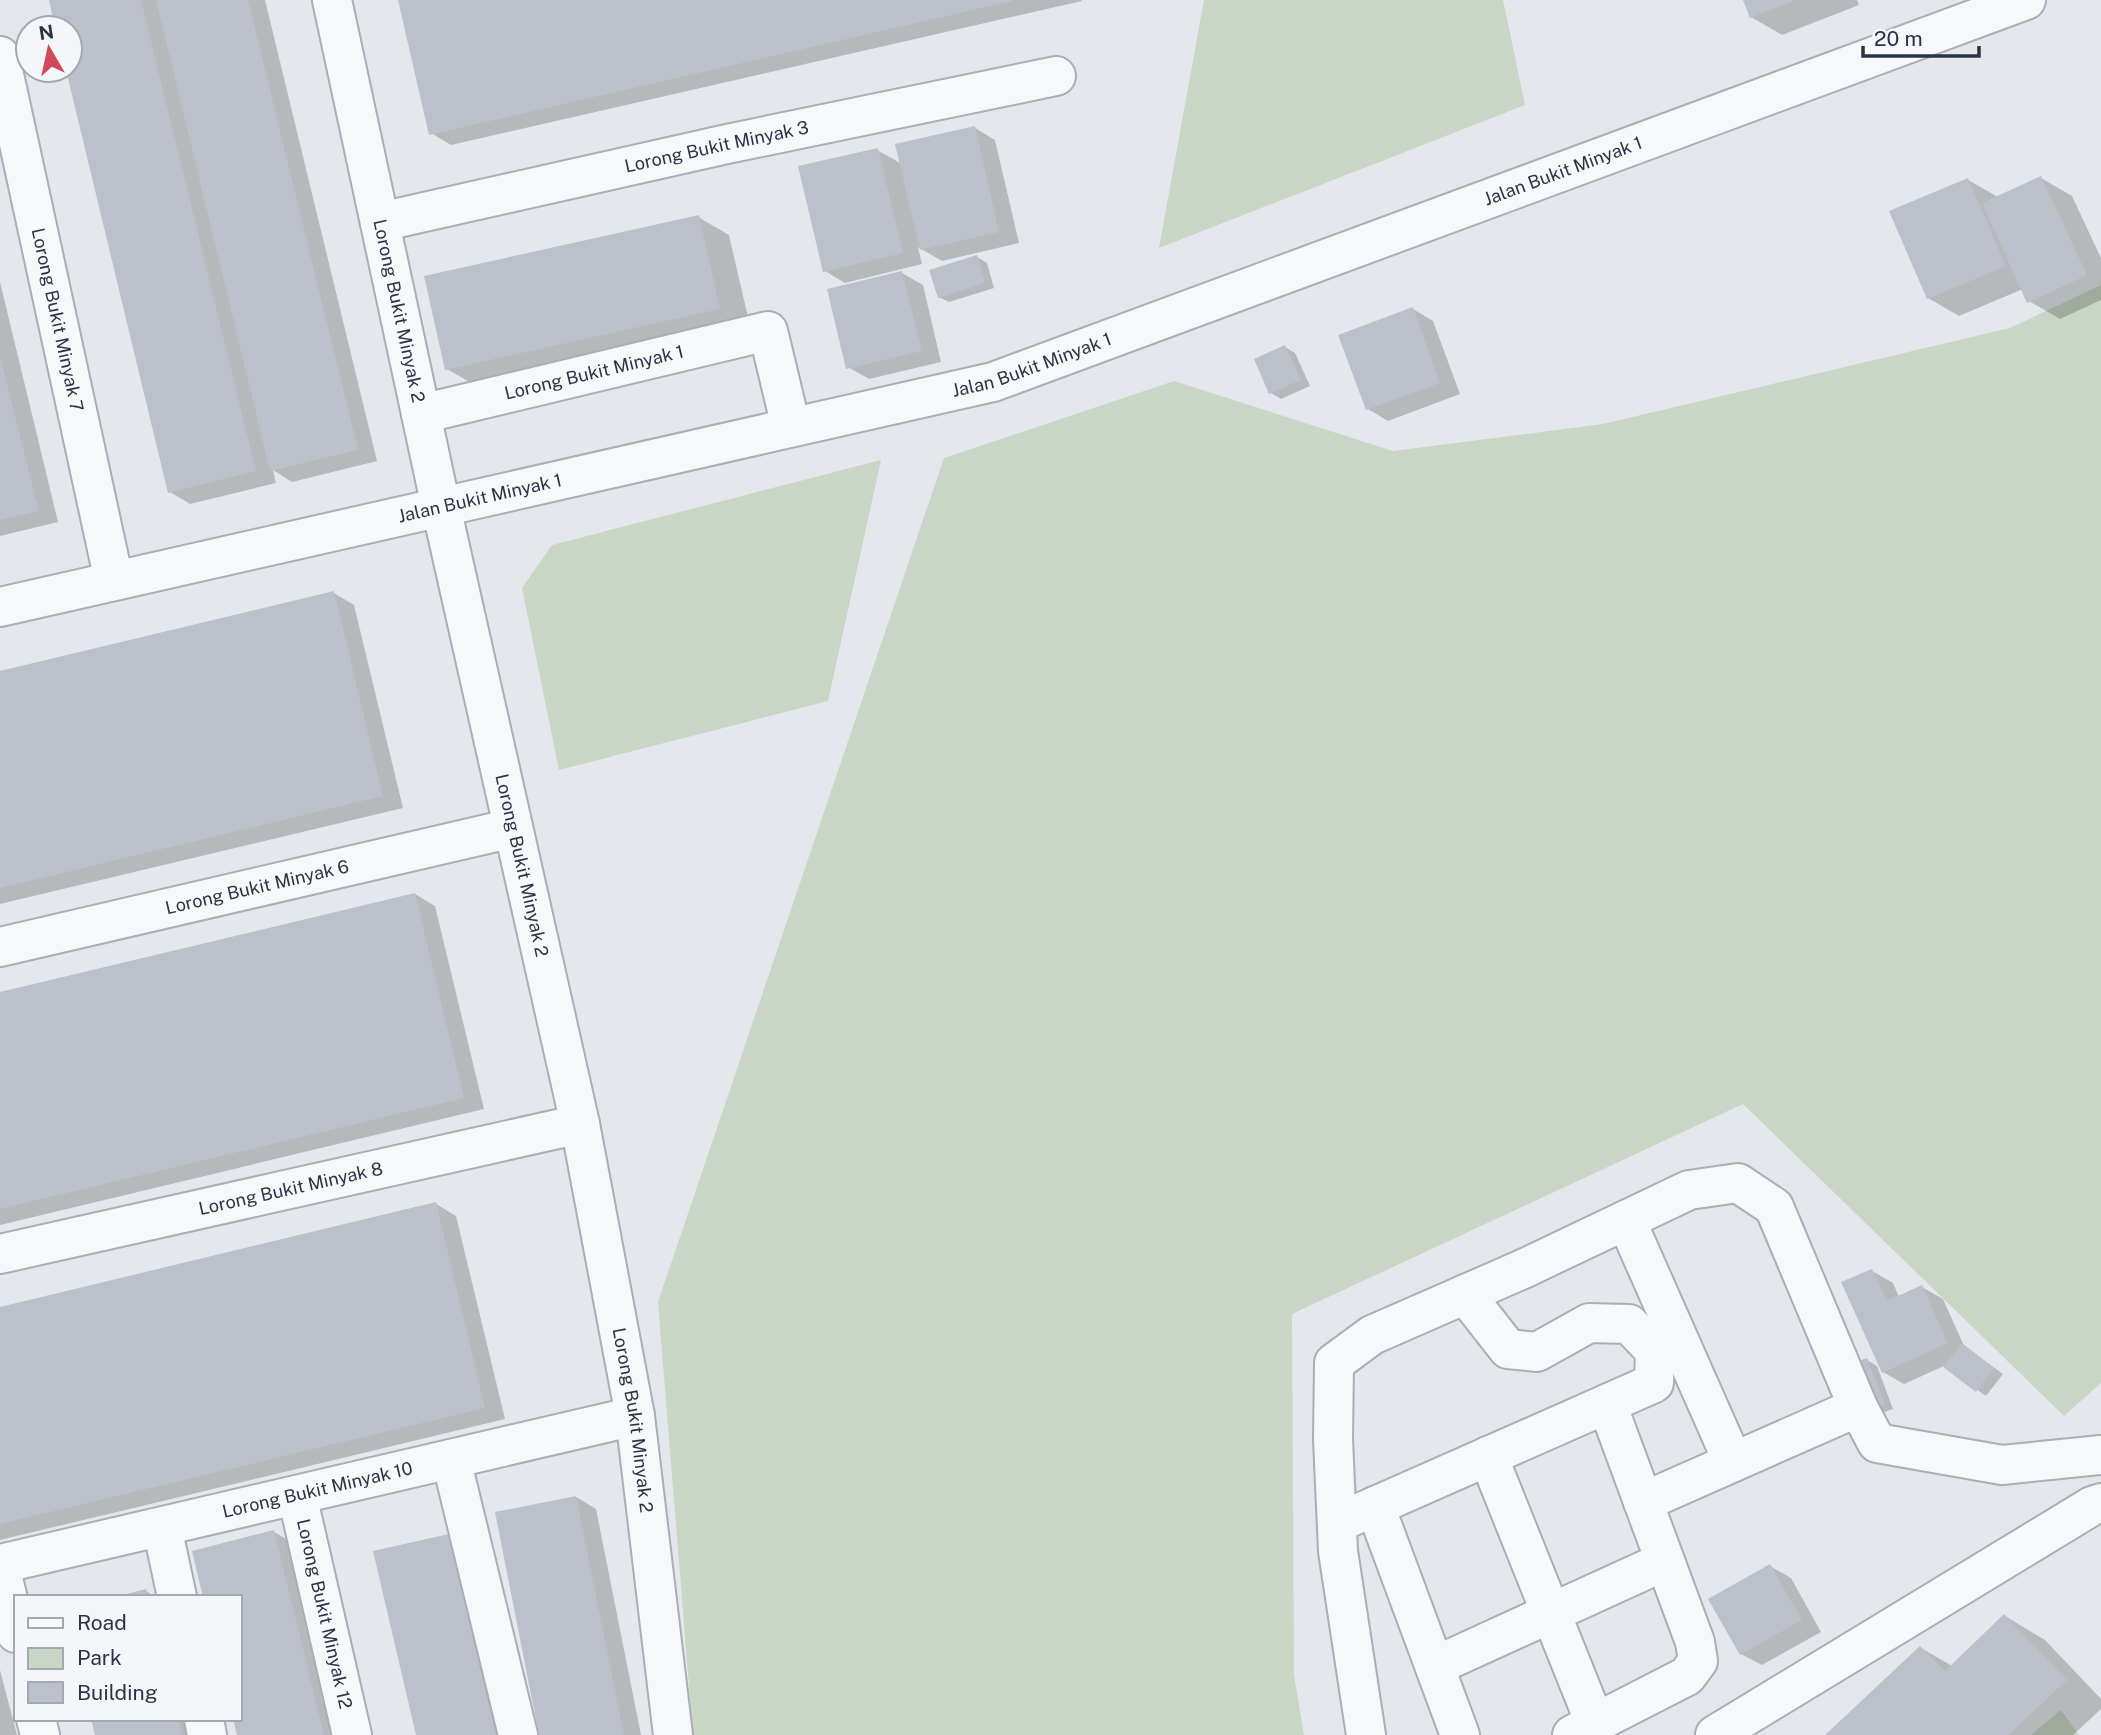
<svg xmlns="http://www.w3.org/2000/svg" width="2101" height="1735" viewBox="0 0 2101 1735" font-family="'Public Sans',sans-serif">
	<style>
		.green { fill: #c9d6c5 }
		.shadow { fill: #0003 }
		.building { fill: #bbc0ca }
		.lines { fill: none; stroke-linecap: round; stroke-linejoin: round }
		.minor-casing { stroke: #a9aeb7; stroke-width: 42 }
		.minor { stroke: #f7f8fa; stroke-width: 38 }
		.labels { text-anchor: middle; stroke-width: 6; stroke-linejoin: round; paint-order: stroke }
		.street-label { font-size: 18px; fill: #2b3445; stroke: #f4f6f9 }
	</style>
	<rect width="100%" height="100%" fill="#e4e7ec"/>
	<g class="green">
		<polygon points="1204,0 1503,0 1525,105 1159,248"/>
		<polygon points="2101,285 2101,1383 2064,1416 1743,1104 1292,1314 1294,1675 1304,1735 693,1735 658,1302 944,458 1174,381 1393,451 1603,424 2010,328"/>
		<polygon points="881,460 828,701 559,770 522,588 552,545"/>
		<polygon points="2061,1710 2079,1735 2031,1735"/>
	</g>
	<g class="shadow">
		<polygon points="50,0 265,0 377,461 292,482 273,470 276,483 190,504 170,492 67,70 70,70 70,28 57,28"/>
		<polygon points="400,0 1081,0 1082,1 451,145 431,133"/>
		<polygon points="1745,0 1857,0 1859,5 1782,35 1751,17"/>
		<polygon points="975,128 995,140 1019,243 942,261 918,247 922,264 845,283 825,271 877,150 902,164"/>
		<polygon points="2041,178 2072,196 2101,258 2101,300 2060,319 2029,301 2023,289 1959,316 1928,298 1968,180 1998,197"/>
		<polygon points="698,217 729,235 750,326 478,387 447,369"/>
		<polygon points="977,257 987,263 994,288 949,302 939,297"/>
		<polygon points="902,273 923,285 941,362 869,379 848,367"/>
		<polygon points="0,282 58,522 0,536"/>
		<polygon points="1413,309 1433,321 1460,394 1388,421 1368,409"/>
		<polygon points="1285,347 1295,353 1310,386 1281,399 1271,393"/>
		<polygon points="334,593 354,605 403,808 0,904 0,673"/>
		<polygon points="415,894 435,906 484,1109 0,1225 0,994"/>
		<polygon points="436,1204 456,1216 505,1419 0,1540 0,1308"/>
		<polygon points="1872,1271 1893,1283 1899,1297 1922,1287 1943,1299 1964,1346 2003,1374 1986,1396 1944,1366 1904,1384 1883,1372"/>
		<polygon points="1867,1360 1877,1366 1893,1409 1879,1414"/>
		<polygon points="576,1497 596,1509 641,1735 541,1735"/>
		<polygon points="274,1532 295,1544 341,1735 239,1735 240,1597"/>
		<polygon points="449,1536 469,1548 513,1735 417,1735"/>
		<polygon points="1770,1566 1791,1578 1821,1632 1762,1665 1741,1654"/>
		<polygon points="146,1591 156,1597 121,1597"/>
		<polygon points="2005,1616 2045,1640 2101,1699 2101,1709 2073,1735 1827,1735 1921,1648 1952,1666"/>
		<polygon points="0,1670 17,1735 0,1735"/>
		<polygon points="93,1719 195,1719 199,1735 96,1735"/>
	</g>
	<g class="building">
		<polygon points="49,0 141,0 256,471 168,493 66,70 70,70 70,28 55,28"/>
		<polygon points="156,0 248,0 358,450 270,471"/>
		<polygon points="398,0 1012,0 1012,1 429,135"/>
		<polygon points="1743,0 1796,0 1750,18"/>
		<polygon points="975,126 999,232 920,250 895,144"/>
		<polygon points="878,148 903,253 823,272 798,166"/>
		<polygon points="2041,176 2087,275 2027,303 1982,203"/>
		<polygon points="1968,178 2006,266 1927,299 1889,211"/>
		<polygon points="699,215 720,309 445,370 424,276"/>
		<polygon points="977,255 985,283 938,298 929,270"/>
		<polygon points="902,271 922,351 846,369 827,289"/>
		<polygon points="1413,307 1440,383 1366,410 1338,335"/>
		<polygon points="1285,345 1301,380 1269,394 1254,359"/>
		<polygon points="0,356 39,511 0,520"/>
		<polygon points="334,591 383,796 0,888 0,671"/>
		<polygon points="415,893 464,1098 0,1209 0,992"/>
		<polygon points="436,1202 485,1408 0,1524 0,1307"/>
		<polygon points="1872,1269 1887,1301 1922,1285 1948,1343 1882,1373 1841,1282"/>
		<polygon points="1962,1343 1994,1368 1976,1392 1943,1367"/>
		<polygon points="1867,1358 1885,1404 1868,1410 1851,1364"/>
		<polygon points="576,1496 624,1735 539,1735 495,1512"/>
		<polygon points="274,1530 324,1735 237,1735 233,1719 240,1719 240,1597 203,1597 192,1551"/>
		<polygon points="449,1534 496,1735 416,1735 373,1551"/>
		<polygon points="1770,1564 1802,1620 1740,1655 1708,1599"/>
		<polygon points="146,1589 148,1597 118,1597 118,1596"/>
		<polygon points="2004,1614 2067,1680 2008,1735 1825,1735 1920,1646 1945,1671"/>
		<polygon points="91,1719 178,1719 182,1735 95,1735"/>
	</g>
	<g class="lines">
		<defs>
			<g id="minor">
				<path id="s1" d="M332 0 441 507 580 1124 635 1416 673 1735"/>
				<path id="s2" d="M0 56 114 581"/>
				<path id="s3" d="M380 222 727 144 1056 76"/>
				<path id="s4" d="M421 414 768 331 791 427"/>
				<path id="s5" d="M0 607 993 382 2026 0"/>
				<path id="s6" d="M0 947 513 828"/>
				<polyline points="1626,1220 1733,1462"/>
				<path id="s7" d="M0 1254 580 1124"/>
				<polyline points="1488,1456 1595,1723"/>
				<polyline points="451,1459 518,1735"/>
				<path id="s8" d="M297 1495 352 1735"/>
				<polyline points="1643,1502 1858,1407"/>
				<polyline points="1375,1506 1460,1735"/>
				<polyline points="1337,1523 1654,1383 1655,1351 1629,1324 1589,1323 1537,1352 1508,1349 1465,1294"/>
				<polyline points="162,1527 177,1597"/>
				<path id="s9" d="M0 1564 635 1416"/>
				<polyline points="0,1566 16,1633"/>
				<polyline points="1435,1666 1665,1561"/>
				<polyline points="36,1719 40,1735"/>
				<polyline points="204,1719 207,1735"/>
				<polyline points="1366,1735 1338,1551 1333,1439 1334,1363 1372,1335 1523,1269 1689,1190 1738,1183 1774,1207 1858,1407 1877,1443 2002,1465 2101,1455"/>
				<polyline points="1572,1735 1687,1676 1698,1661 1695,1642 1607,1404"/>
				<polyline points="1715,1735 2092,1506 2101,1503"/>
			</g>
		</defs>
		<use href="#minor" class="minor-casing"/>
		<use href="#minor" class="minor"/>
	</g>
	<g class="labels">
		<g class="street-label">
			<text dy="6" stroke="none"><textPath href="#s3" startOffset="345">Lorong Bukit Minyak 3</textPath></text>
			<text dy="6" stroke="none"><textPath href="#s5" startOffset="1626">Jalan Bukit Minyak 1</textPath></text>
			<text dy="6" stroke="none"><textPath href="#s1" startOffset="318">Lorong Bukit Minyak 2</textPath></text>
			<text dy="6" stroke="none"><textPath href="#s2" startOffset="270">Lorong Bukit Minyak 7</textPath></text>
			<text dy="6" stroke="none"><textPath href="#s5" startOffset="1060">Jalan Bukit Minyak 1</textPath></text>
			<text dy="6" stroke="none"><textPath href="#s4" startOffset="178">Lorong Bukit Minyak 1</textPath></text>
			<text dy="6" stroke="none"><textPath href="#s5" startOffset="492">Jalan Bukit Minyak 1</textPath></text>
			<text dy="6" stroke="none"><textPath href="#s1" startOffset="886">Lorong Bukit Minyak 2</textPath></text>
			<text dy="6" stroke="none"><textPath href="#s6" startOffset="264">Lorong Bukit Minyak 6</textPath></text>
			<text dy="6" stroke="none"><textPath href="#s7" startOffset="298">Lorong Bukit Minyak 8</textPath></text>
			<text dy="6" stroke="none"><textPath href="#s1" startOffset="1452">Lorong Bukit Minyak 2</textPath></text>
			<text dy="6" stroke="none"><textPath href="#s9" startOffset="326">Lorong Bukit Minyak 10</textPath></text>
			<text dy="6" stroke="none"><textPath href="#s8" startOffset="122">Lorong Bukit Minyak 12</textPath></text>
		</g>
	</g>
	<rect x="14" y="1595" width="228" height="126" fill="#f4f6f9" stroke="#a4a8b1" stroke-width="2"/>
	<rect x="28" y="1618" width="35" height="10" fill="#f7f8fa" stroke="#a4a8b1" stroke-width="2"/>
	<text x="77" y="1630" font-size="21" fill="#2b3445">Road</text>
	<rect x="28" y="1648" width="35" height="21" fill="#c9d6c5" stroke="#a4a8b1" stroke-width="2"/>
	<text x="77" y="1665" font-size="21" fill="#2b3445">Park</text>
	<rect x="28" y="1682" width="35" height="21" fill="#bbc0ca" stroke="#a4a8b1" stroke-width="2"/>
	<text x="77" y="1700" font-size="21" fill="#2b3445">Building</text>
	<g transform="translate(49 49) rotate(351)"><circle r="33" fill="#f4f6f9" stroke="#a4a8b1" stroke-width="2"/>
	<path d="M0-5L12 26L0 18L-12 26Z" fill="#d1495b"/>
	<text y="-10" font-size="19" font-weight="bold" text-anchor="middle" fill="#2b3445">N</text>
	</g>
	<path d="M1863 46v10h116v-10" fill="none" stroke="#2b3445" stroke-width="3.5"/>
	<text x="1874" y="46" font-size="21" fill="#2b3445" stroke="#f4f6f9" stroke-width="5" paint-order="stroke">20 m</text>
</svg>
